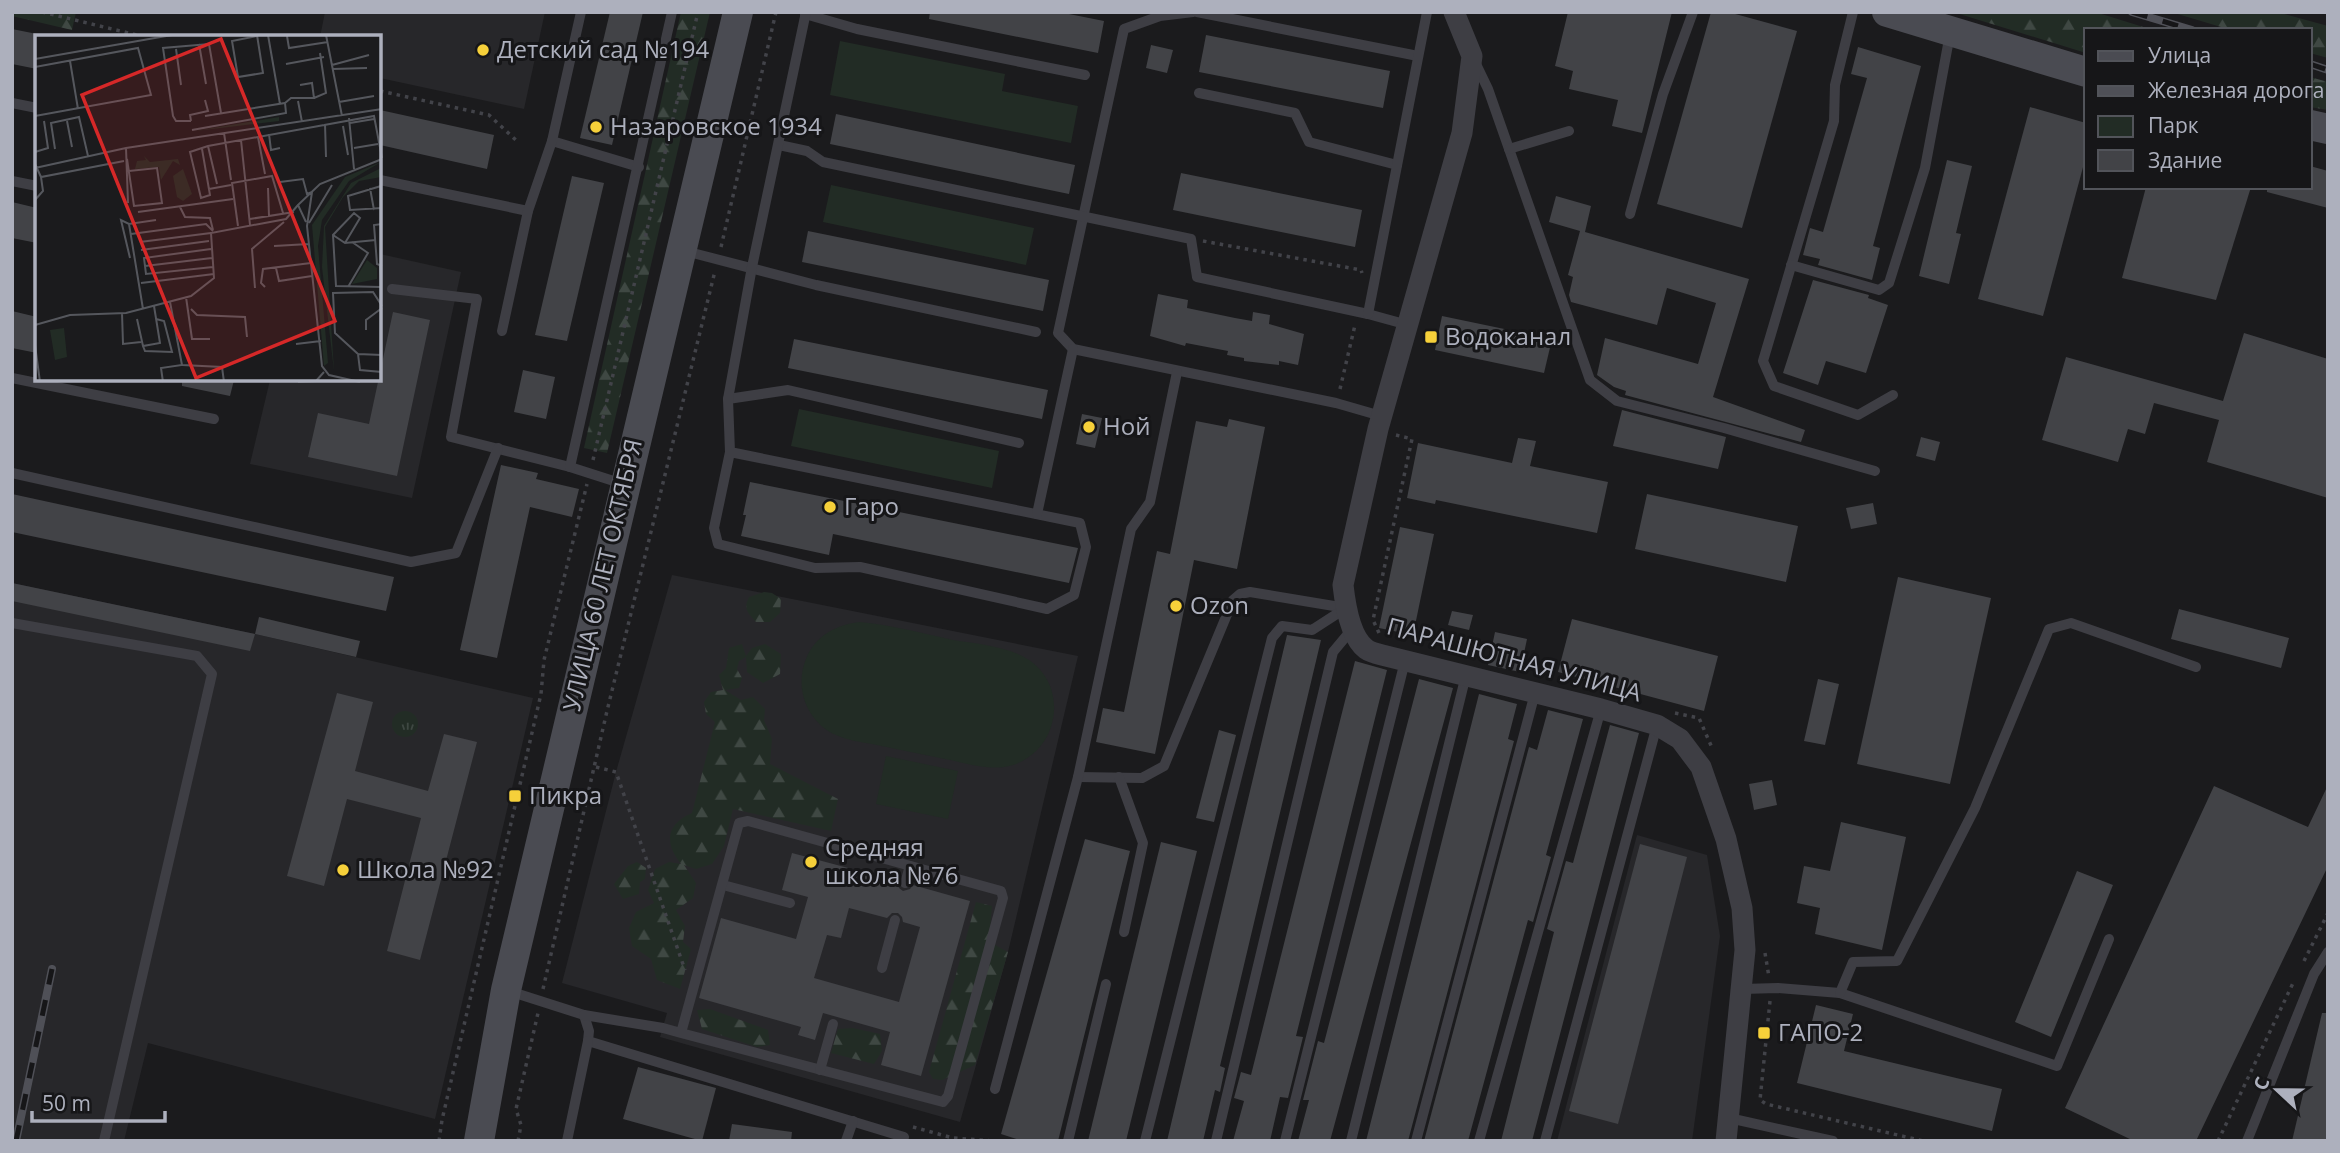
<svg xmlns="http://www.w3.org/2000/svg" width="2340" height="1153" viewBox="0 0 2340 1153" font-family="'Open Sans',sans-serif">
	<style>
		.built { fill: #27272a }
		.grass { fill: url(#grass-tufts) }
		.forest { fill: url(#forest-firs) }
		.park { fill: #222c25 }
		.building { fill: #424347; fill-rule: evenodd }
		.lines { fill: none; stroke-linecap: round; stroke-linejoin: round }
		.path { stroke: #424349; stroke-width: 3.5; stroke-dasharray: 3.5 5; stroke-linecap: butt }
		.service { stroke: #3e3e44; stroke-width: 10 }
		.minor { stroke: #3e3e44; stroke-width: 21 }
		.secondary { stroke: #4a4b52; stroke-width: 30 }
		.rail-casing { stroke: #4f5057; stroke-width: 8 }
		.rail { stroke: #161618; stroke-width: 5; stroke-dasharray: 16; stroke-linecap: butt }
		.poi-dot { fill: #f6d03a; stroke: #161618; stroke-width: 2.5 }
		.labels { text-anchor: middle; stroke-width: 6; stroke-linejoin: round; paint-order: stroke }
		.poi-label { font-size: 24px; fill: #adb0bd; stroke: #161618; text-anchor: start }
		.street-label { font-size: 24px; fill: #adb0bd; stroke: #161618 }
		.inset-road { fill: none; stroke: #55575d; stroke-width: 2 }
		.view { fill: #d62828; fill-opacity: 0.15; stroke: #d62828; stroke-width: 3.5 }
		.inset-edge { fill: none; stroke: #adb0bd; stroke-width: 3.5 }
	</style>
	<defs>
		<pattern id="grass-tufts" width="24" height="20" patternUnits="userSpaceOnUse" patternTransform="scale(1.75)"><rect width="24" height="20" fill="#222c25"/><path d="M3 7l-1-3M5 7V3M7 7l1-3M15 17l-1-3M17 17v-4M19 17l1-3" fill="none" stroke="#3f4843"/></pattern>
		<pattern id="forest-firs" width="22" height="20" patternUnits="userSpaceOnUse" patternTransform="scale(1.75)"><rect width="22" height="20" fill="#222c25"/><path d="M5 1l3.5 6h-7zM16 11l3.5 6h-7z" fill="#3f4843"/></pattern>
	</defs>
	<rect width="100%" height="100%" fill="#1b1b1d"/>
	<g class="built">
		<polygon points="325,12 545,12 524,109 380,78 380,37 320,37"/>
		<polygon points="380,254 461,272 412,498 250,464 270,380 380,380"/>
		<polygon points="672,575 1078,656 1008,952 960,1122 660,1037 667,1013 562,983 616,772"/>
		<polygon points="12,583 255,634 533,698 435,1119 148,1043 124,1141 12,1141"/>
		<polygon points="1637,835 1707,855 1720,936 1692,1141 1557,1141"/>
	</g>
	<circle class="grass" cx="405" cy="724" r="13"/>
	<g class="forest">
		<polygon points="12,12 76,12 72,30 12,16"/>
		<polygon points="681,12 710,12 607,453 584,448"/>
		<polygon points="1953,12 2095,12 2153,30 2086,30 2086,53"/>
		<polygon points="2171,12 2277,12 2328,26 2328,58 2310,53 2310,30 2231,30"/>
		<polygon points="2310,77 2328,82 2328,110 2310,107"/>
		<path d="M764 592 772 593 781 599 780 613 770 622H756C748 613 743 609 749 597Z"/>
		<path d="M742 644 746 656 752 648 765 644 781 654 780 674 763 683 747 672 746 657 739 661 737 669 742 678 739 688 725 690 741 700 753 697 765 709 764 720 772 739 770 764 838 799 831 831 733 809 724 846 712 864 696 869 684 865 696 883 693 898 676 910 685 926 683 942 691 949 680 989 657 980 651 959 632 946 629 928 636 912 654 903 648 890 655 869 669 862 681 864C664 843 666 824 692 813L715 722 706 714 704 702 711 692 723 690 719 675 726 668 729 648Z"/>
		<polygon points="637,862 646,868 645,879 640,882 639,894 623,899 614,884 628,866"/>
		<polygon points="976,902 992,906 990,929 995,945 1008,952 975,1065 942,1080 933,1079 929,1072"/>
		<polygon points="710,1009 768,1030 770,1045 757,1047 702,1029 697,1010"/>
		<polygon points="853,1028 880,1034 882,1051 874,1064 831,1053 838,1029"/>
	</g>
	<g class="park">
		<polygon points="840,41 1005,74 1002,91 1078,106 1071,143 830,95"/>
		<polygon points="831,185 1034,228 1026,265 823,222"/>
		<polygon points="799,409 999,451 992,488 791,446"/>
		<path d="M859 622C891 625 922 633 953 640 977 644 1008 646 1029 660 1070 688 1058 751 1013 765 991 772 966 763 945 759 920 754 896 749 872 744 860 742 847 740 836 735 807 722 794 688 806 659 815 636 836 625 859 622Z"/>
		<polygon points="886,756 958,771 948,819 876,804"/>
	</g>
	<g class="building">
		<polygon points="610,12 643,12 612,145 580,138"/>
		<polygon points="930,12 1059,12 1104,21 1098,53 929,19"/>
		<polygon points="1568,12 1672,12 1642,133 1612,126 1618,100 1569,89 1573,71 1555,66"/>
		<polygon points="1711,12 1728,12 1797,31 1742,228 1657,204"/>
		<polygon points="12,29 37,34 37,69 12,64"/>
		<polygon points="1206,35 1390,71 1383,108 1199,72"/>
		<polygon points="1151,45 1173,50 1167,73 1146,68"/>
		<polygon points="1858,47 1921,66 1873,246 1880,248 1872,280 1818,265 1820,259 1803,255 1810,228 1823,232 1867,78 1851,74"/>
		<polygon points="2030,107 2086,123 2086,156 2043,316 1978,299"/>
		<polygon points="380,110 494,135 487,169 380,145"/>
		<polygon points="836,114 1075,165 1069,194 830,144"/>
		<polygon points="1947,160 1972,166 1956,233 1961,234 1949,284 1919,276"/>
		<polygon points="2310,166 2328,171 2328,208 2267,192 2267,187 2310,187"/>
		<polygon points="1181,173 1362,210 1355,247 1173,210"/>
		<polygon points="572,176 604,183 567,341 535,335"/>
		<polygon points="2146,187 2251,187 2216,300 2122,278"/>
		<polygon points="1556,196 1591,206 1585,232 1749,279 1713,397 1805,430 1801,442 1625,395 1626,391 1614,387 1597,375 1605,338 1698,364 1716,303 1667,288 1657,325 1571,302 1569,295 1573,277 1568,275 1580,231 1549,222"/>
		<polygon points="12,202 37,208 37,243 12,238"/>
		<polygon points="808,231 1049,280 1043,311 802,262"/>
		<polygon points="1813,280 1869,295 1868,298 1888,305 1866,373 1826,361 1818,385 1783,373"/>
		<polygon points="1158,294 1188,300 1187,308 1235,318 1252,321 1253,312 1270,315 1269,324 1304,334 1298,365 1279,361 1279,365 1244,361 1244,358 1227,355 1228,351 1186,343 1185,346 1150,336"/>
		<polygon points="12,311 37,317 37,353 12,348"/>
		<polygon points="393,312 430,320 397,476 308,457 318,413 369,424"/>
		<polygon points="1442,316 1552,339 1544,373 1435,350"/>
		<polygon points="2244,333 2328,359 2328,498 2207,462 2219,420 2154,403 2145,434 2128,429 2118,462 2042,440 2066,357 2223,401"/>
		<polygon points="794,339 1048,390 1042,419 788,368"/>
		<polygon points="523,370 555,377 546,419 514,412"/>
		<polygon points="182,380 234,380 230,396 182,386"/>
		<polygon points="1622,410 1726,437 1718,469 1613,446"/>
		<polygon points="1082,414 1102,418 1095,448 1076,444"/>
		<polygon points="1229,419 1265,427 1237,569 1194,560 1155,754 1096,742 1103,708 1124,712 1157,551 1170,554 1196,421 1227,427"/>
		<polygon points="1921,437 1940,442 1935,461 1916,456"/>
		<polygon points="1518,438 1536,441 1530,466 1608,482 1597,533 1436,500 1435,504 1407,498 1418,443 1512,463"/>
		<polygon points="501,465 538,473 536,479 579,489 572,517 530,507 497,658 460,650"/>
		<polygon points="750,482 1078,548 1069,583 833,534 829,555 741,536 746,515 743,515"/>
		<polygon points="12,494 394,577 386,611 12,532"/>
		<polygon points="1647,494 1798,526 1786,582 1635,549"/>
		<polygon points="1873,503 1877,524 1851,529 1846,508"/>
		<polygon points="1400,527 1434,534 1413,635 1379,628"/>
		<polygon points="1898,577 1991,598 1950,784 1857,764"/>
		<polygon points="12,583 255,634 250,651 12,601"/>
		<polygon points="2179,609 2289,638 2281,668 2171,639"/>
		<polygon points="1452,611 1473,615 1469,630 1448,625"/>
		<polygon points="259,617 360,641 356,657 255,634"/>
		<polygon points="1572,619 1718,656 1704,711 1558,672"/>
		<polygon points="1495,632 1527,639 1520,672 1488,665"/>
		<polygon points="1287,635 1321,640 1220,1066 1225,1068 1220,1092 1215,1090 1203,1141 1167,1141"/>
		<polygon points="1355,661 1387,670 1296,1036 1303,1037 1288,1098 1280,1097 1270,1141 1233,1141 1244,1101 1234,1098 1241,1072 1251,1075"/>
		<polygon points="1419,679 1453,688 1330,1141 1298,1141 1309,1100 1303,1100 1318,1041 1324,1043"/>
		<polygon points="1818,679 1839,684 1825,745 1804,741"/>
		<polygon points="337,693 373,702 355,771 428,791 444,734 477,742 420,960 387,951 421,818 347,799 324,886 287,876"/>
		<polygon points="1479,694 1517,704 1508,739 1514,741 1408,1141 1366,1141"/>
		<polygon points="1548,710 1583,719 1546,855 1551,857 1533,922 1528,920 1468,1141 1424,1141 1529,747 1537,750"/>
		<polygon points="1610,725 1639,733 1532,1141 1501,1141 1554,932 1547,929 1566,861 1573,863"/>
		<polygon points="1219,730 1236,735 1214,822 1196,818"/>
		<polygon points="1772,780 1777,805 1754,810 1749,784"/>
		<polygon points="2328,785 2328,866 2196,1141 2134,1141 2065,1108 2214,786 2308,827"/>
		<polygon points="1841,822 1906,837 1882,950 1815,934 1820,908 1797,903 1804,866 1830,871"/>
		<polygon points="1085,839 1130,851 1058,1141 1023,1141 1001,1134"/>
		<polygon points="1161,842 1197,851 1126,1141 1088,1141"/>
		<polygon points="1640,844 1687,857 1618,1124 1569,1111"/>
		<path d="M792 853 897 881 899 888 903 891 910 889 913 885 970 901 921 1076 881 1065 890 1032 823 1013 815 1040 798 1035 801 1027 699 998 721 918 796 939 808 897 782 890ZM849 908 887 918 892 913H898L902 917 903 922 920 927 899 1002 814 978 827 935 841 938Z"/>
		<polygon points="2077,871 2113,885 2051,1037 2015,1022"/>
		<polygon points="1816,1005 1853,1014 1844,1051 2002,1089 1992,1131 1797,1083"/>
		<polygon points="2322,1013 2328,1013 2328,1141 2292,1141"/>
		<polygon points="638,1067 716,1088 702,1141 623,1119"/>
		<polygon points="732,1124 792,1132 791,1141 729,1141"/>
	</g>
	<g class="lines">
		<g class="path">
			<polyline points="42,12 145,37"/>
			<polyline points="380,91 489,115 519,143"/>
			<polyline points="1203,241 1361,270 1362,273"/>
			<polyline points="721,247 776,12"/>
			<polyline points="1340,389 1355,325"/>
			<polyline points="593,460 698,12"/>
			<polyline points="1379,633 1373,620 1412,439 1396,435"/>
			<polyline points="1675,713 1699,718 1713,750"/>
			<polyline points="596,767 616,772 685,970"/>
			<polyline points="1765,953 1769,977"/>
			<polyline points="2304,961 2328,913"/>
			<polyline points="543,989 607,711 715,271"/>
			<polyline points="1770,1001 1760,1100 1766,1104 1923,1141"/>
			<polyline points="913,1127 953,1138 993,1141"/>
			<polyline points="439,1141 442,1120 541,694 544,660 587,484"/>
			<polyline points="518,1141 521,1125 516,1109 538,1013"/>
			<polyline points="2218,1141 2294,981"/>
		</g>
		<g class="service">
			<polyline points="1193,12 1160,16 1124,29 1058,333 1073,349 1336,403 1381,416"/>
			<polyline points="1197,12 1418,56"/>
			<polyline points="1853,12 1835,85 1834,121 1763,361 1774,386 1858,415 1893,395"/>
			<polyline points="805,14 857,29 1085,75"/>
			<polyline points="1475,62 1488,89 1590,380 1617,401 1724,428 1875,471"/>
			<polyline points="1199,93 1295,113 1309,142 1397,165"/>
			<polyline points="12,103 37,108"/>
			<polyline points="552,141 639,167"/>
			<polyline points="779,145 807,151 823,162 1191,239 1197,277 1368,314 1408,325"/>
			<polyline points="1509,149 1569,131"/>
			<polyline points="380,180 528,211"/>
			<polyline points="12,181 37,186"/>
			<polyline points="1630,214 1663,94 1693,12"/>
			<polyline points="685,251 816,285 1036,332"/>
			<polyline points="1791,265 1879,290 1889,283 1925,168 1950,34"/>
			<polyline points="392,289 477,299 451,437 570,467 623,484"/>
			<polyline points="1368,314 1427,12"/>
			<polyline points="502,331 528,211 552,141 581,12"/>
			<polyline points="12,378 214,419"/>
			<polyline points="728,399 788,390 1019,443"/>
			<polyline points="730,452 1080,523 1086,547 1074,595 1047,609 860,567 815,568 718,544 714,528 730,452 728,399 752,267 806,12"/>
			<polyline points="570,467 672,12"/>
			<polyline points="12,473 411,562 456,553 498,448"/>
			<polyline points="1037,514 1073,349"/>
			<polyline points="12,623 197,656 212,674 104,1141"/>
			<polyline points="1078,777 1142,778 1164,766 1233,600 1240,594 1250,592 1346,608"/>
			<polyline points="1119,777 1143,843 1124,932"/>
			<polyline points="905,883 910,866"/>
			<polyline points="723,885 790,903"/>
			<polyline points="882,968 895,920"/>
			<polyline points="1742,989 1778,988 1840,993 2057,1066 2109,939"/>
			<polyline points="509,991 584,1015 589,1031 588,1041 904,1137"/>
			<polyline points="1840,993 1853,962 1897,961 1975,808 2049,629 2071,623 2196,667"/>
			<polyline points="584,1015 663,1028 681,1033 943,1102 948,1096 1003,898 1001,891 748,821 739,823 681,1033"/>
			<polyline points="820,1070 833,1024"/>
			<polyline points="995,1089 1078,777 1131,529 1150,502 1177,372"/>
			<polyline points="1729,1118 1833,1141"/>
			<polyline points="567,1141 588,1041"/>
			<polyline points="846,1141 853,1121"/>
			<polyline points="1068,1141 1106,984"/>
			<polyline points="1145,1141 1272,638 1282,626 1312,630 1346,608"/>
			<polyline points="1216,1141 1333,652 1353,628"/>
			<polyline points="1285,1141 1405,661"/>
			<polyline points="1351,1141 1466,675"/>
			<polyline points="1416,1141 1535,693"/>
			<polyline points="1479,1141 1601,709"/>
			<polyline points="1545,1141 1657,725"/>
			<polyline points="2247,1141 2314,974 2328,952"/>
		</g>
		<path class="minor" d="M1454 12 1472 56 1462 133 1378 429 1343 585C1345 603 1350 637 1366 649 1370 652 1378 654 1382 655L1601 709 1657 725 1680 739 1701 767 1726 839 1742 908 1745 950 1726 1141"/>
		<g class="secondary">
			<polyline points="1887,12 2086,72"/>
			<polyline points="2310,125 2328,129"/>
			<polyline points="479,1141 506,990 738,12"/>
		</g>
		<defs>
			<g id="rail">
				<polyline points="2132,12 2192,30"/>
				<polyline points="2310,64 2328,70"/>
				<polyline points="16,1141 52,969"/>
			</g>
		</defs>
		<use href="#rail" class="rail-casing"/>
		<use href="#rail" class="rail"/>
	</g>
	<g class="poi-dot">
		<circle cx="483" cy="50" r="7"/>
		<circle cx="596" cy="127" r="7"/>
		<rect x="1424" y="330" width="14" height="14" rx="3.5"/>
		<circle cx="1089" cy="427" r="7"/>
		<circle cx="830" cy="507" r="7"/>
		<circle cx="1176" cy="606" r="7"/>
		<rect x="508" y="789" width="14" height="14" rx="3.5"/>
		<circle cx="811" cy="862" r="7"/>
		<circle cx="343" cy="870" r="7"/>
		<rect x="1757" y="1026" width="14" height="14" rx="3.5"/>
	</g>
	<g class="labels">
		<g class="poi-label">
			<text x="497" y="58">Детский сад №194</text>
			<text x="610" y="135">Назаровское 1934</text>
			<text x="1445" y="345">Водоканал</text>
			<text x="1103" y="435">Ной</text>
			<text x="844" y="515">Гаро</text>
			<text x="1190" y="614">Ozon</text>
			<text x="529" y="804">Пикра</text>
			<text x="825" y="856">Средняя<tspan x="825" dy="28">школа №76</tspan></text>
			<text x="357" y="878">Школа №92</text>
			<text x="1778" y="1041">ГАПО-2</text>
		</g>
		<g class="street-label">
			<text transform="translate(603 575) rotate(-77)" y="8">УЛИЦА 60 ЛЕТ ОКТЯБРЯ</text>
			<text transform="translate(1514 660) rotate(15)" y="8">ПАРАШЮТНАЯ УЛИЦА</text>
		</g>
	</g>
	<g transform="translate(35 35)">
		<rect width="346" height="346" fill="#1b1b1d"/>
		<path d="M244 82V86L160 96ZM109 121 115 127 143 124 145 130 138 126 126 145 124 132 100 134 102 126 111 125ZM346 127 314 146 287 185 283 211 293 328 289 331 277 190 310 142ZM346 133V142L324 146 308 162 290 192 299 336 287 232 289 191 316 148Z" fill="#222c25"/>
		<path d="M148 134 157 159 148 166 142 162 138 141ZM332 225 342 233V244L317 249ZM29 293 32 322 20 325 15 295Z" fill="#222c25"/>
		<path class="inset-road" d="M222 0 228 38 203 42 197 6 222 1M233 0 245 69M291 0 307 81M252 1 254 13 293 7M164 9 171 49M141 14 146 50M0 24 137 0M35 26 43 74M251 29 289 22M297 30 334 20M0 32 103 13 116 60 0 81M298 34 332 33M279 63 291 58 285 18M263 66 267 87M304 67 339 61M250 68 256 63H279L277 48 265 50M314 83 319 134M32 86 37 112M156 86H141L138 81 128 13 174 9 186 78M156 86 155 80 173 76 170 65M315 88 339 84M290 89 291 122M308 91 313 120M157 95 251 78 250 68 170 81M189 98 196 145M234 99 236 115 245 113M223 102 230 139M206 105 215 190M173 111 182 149M91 113 93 168M319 113 343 109M20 114 16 88 44 82 53 121M167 114 175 160 166 163 155 117 173 111 339 81 347 123M0 117 13 113 9 86M92 124 99 171 127 168 122 133 94 136M0 129 6 142 89 126M0 133 91 113 347 74M245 147 268 144 272 159 277 157M346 151 313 161 315 175 347 173M233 153 234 181M335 153 339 175M174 154 196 150M277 157 272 191 287 331 294 340 325 347M0 165 8 156 6 142M145 172 150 182 175 183 178 195M103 177 198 164M215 184 259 177M271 187 263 170 285 149 347 124M274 188 297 150M94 189 108 274M347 189 339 190 342 229 347 231M203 191 197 148 237 141 248 178M96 199 171 189 178 196M298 200 310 208 341 205M105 207 176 198M310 208 325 183 319 178 298 200 301 251 346 252 345 231M239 211 274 209M176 214 109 223 111 239 178 232M106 215 174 206M95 223 86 185 94 189 121 185M110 231 177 223M241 233 244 246 277 241M106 248 179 239M230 252 226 248 228 234 276 228M313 252 333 218 317 207M220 253 217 214 249 187M151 262 157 304H175M347 271 338 257 298 258 300 298 323 319 347 320M156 274 162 280 210 282 212 302M87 278 88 309 106 307M102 284 108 311 125 308 119 271M0 290 35 280 91 278 156 261 179 243 176 198 251 184 263 170M331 295V285L347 273M261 309 286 306M0 310 5 347M108 311 110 316 137 317 129 286 121 284M323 319 325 335 347 337M147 330 187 332 189 347M128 347 126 333 147 330 135 267M263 347 281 346 289 337"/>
		<path class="view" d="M186 4 300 286 161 343 47 60Z"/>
		<rect width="346" height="346" class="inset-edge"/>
	</g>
	<rect width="2340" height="1153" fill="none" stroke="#adb0bd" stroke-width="28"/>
	<rect x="2084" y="28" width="228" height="161" fill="#161618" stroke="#52545a" stroke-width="2"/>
	<rect x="2098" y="51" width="35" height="10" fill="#4a4b52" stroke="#52545a" stroke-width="2"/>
	<text x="2148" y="63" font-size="21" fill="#adb0bd">Улица</text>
	<rect x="2098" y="86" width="35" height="10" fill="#4f5057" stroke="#52545a" stroke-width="2"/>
	<text x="2148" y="98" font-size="21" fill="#adb0bd">Железная дорога</text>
	<rect x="2098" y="116" width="35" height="21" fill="#222c25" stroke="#52545a" stroke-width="2"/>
	<text x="2148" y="133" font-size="21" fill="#adb0bd">Парк</text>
	<rect x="2098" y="150" width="35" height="21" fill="#424347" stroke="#52545a" stroke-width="2"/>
	<text x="2148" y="168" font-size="21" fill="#adb0bd">Здание</text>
	<g transform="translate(2277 1090) rotate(292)" stroke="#161618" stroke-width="5" paint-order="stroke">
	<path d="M0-5L12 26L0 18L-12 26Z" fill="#adb0bd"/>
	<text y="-10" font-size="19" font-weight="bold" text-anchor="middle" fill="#adb0bd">С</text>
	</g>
	<path d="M32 1111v10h133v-10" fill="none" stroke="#adb0bd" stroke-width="3.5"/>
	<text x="42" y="1111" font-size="21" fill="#adb0bd" stroke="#161618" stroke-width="5" paint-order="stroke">50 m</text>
</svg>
